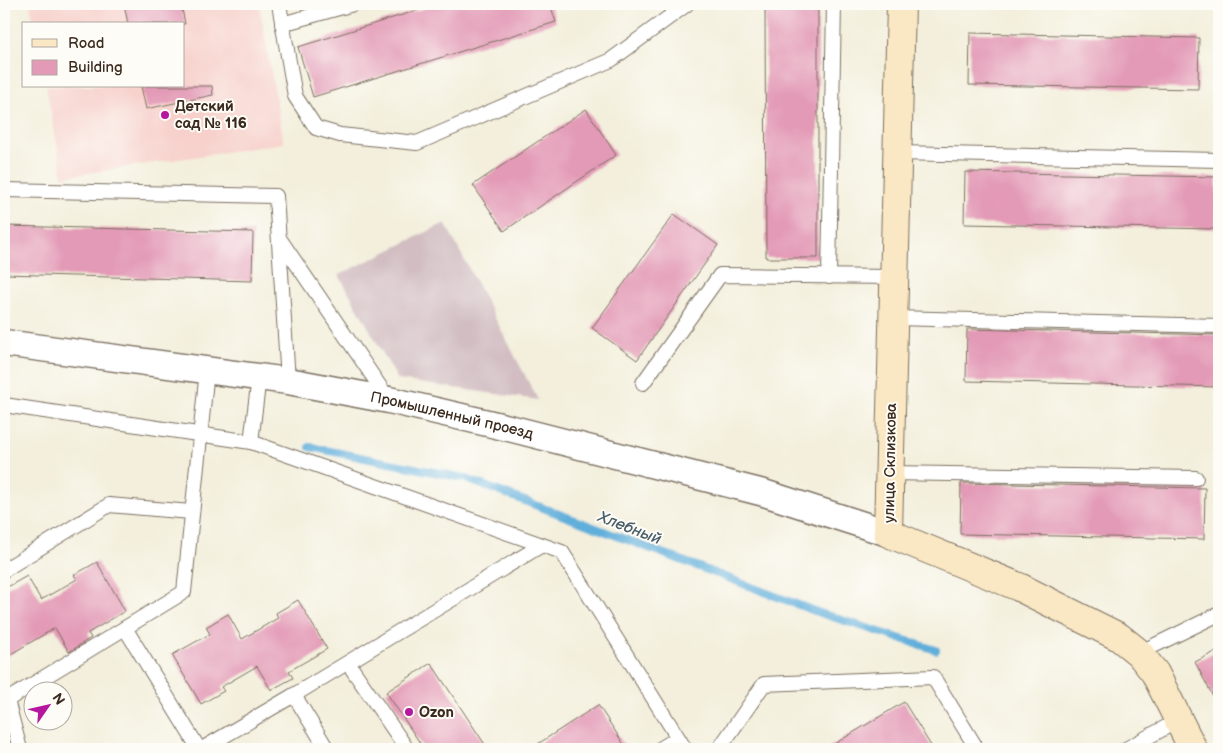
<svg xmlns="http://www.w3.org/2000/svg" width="1223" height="753" viewBox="0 0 1223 753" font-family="'Balsamiq Sans',sans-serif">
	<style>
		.built { fill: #f7d0cb }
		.industrial { fill: #d2bec2 }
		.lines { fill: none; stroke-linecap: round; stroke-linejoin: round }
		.stream { stroke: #61afdb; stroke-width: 8 }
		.building { fill: #e39ab6 }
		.lane-casing { stroke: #7b6f60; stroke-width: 16 }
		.street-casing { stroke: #7b6f60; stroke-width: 29 }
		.secondary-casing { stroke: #7b6f60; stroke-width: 30 }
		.lane { stroke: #fff; stroke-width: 14 }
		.street { stroke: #fff; stroke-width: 26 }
		.secondary { stroke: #fae7c3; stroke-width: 28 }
		.poi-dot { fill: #b5179e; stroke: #fdfcf7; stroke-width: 2 }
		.labels { text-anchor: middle; stroke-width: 4; stroke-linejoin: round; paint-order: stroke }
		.poi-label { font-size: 15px; font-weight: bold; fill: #3b2a1e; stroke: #fdfcf7; text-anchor: start }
		.street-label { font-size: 15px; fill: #3b2a1e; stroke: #fdfcf7 }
		.water-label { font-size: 16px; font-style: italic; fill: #4a5f6a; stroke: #fdfcf7 }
	</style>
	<rect width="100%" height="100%" fill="#fdfcf7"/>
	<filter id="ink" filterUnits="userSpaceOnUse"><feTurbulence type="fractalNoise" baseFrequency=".02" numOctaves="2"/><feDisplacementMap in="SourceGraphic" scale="10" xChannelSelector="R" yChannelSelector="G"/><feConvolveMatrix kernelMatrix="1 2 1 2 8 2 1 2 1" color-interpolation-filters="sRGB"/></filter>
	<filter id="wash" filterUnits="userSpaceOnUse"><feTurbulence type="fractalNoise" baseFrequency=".0096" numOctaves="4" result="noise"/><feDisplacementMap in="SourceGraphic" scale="20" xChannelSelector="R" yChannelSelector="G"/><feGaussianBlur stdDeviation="1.12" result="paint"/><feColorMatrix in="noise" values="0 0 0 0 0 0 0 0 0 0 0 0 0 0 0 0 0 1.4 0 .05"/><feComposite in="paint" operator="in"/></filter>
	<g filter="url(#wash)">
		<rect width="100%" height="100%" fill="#f3efdc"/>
		<polygon class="built" points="30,4 259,4 284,143 63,177 46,86 184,86 184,24 34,24"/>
		<polygon class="industrial" points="445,223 538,400 398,380 339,275"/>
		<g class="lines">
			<polyline class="stream" points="310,447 464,478 820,613 936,650"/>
		</g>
		<g id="blocks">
			<g class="building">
				<polygon points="124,4 181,4 185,24 128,24"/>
				<polygon points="438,4 550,4 556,22 313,97 298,47"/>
				<polygon points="765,4 818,4 818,258 766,258"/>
				<polygon points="970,33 1199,38 1198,89 969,85"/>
				<polygon points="141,86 212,86 213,95 146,109"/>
				<polygon points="586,109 616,155 504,231 473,185"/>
				<polygon points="965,172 1217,177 1216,229 964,224"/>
				<polygon points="674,214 718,245 637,360 592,328"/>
				<polygon points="4,226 253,232 252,281 4,274"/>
				<polygon points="967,329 1219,335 1219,387 966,381"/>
				<polygon points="961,483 1205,488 1204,539 960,534"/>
				<polygon points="97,562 125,611 88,633 91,638 69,652 55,628 4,658 4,589 27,576 41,600 77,579 74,575"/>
				<polygon points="298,600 327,649 289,671 293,678 271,690 257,666 221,687 224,691 201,704 172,655 210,634 206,627 228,614 242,639 278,618 276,613"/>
				<polygon points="1219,650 1219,708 1195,662"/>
				<polygon points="431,663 488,749 424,749 386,692"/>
				<polygon points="904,702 933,749 826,749"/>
				<polygon points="598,705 627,749 530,749"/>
			</g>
		</g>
	</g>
	<g filter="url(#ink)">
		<use href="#blocks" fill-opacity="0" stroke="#7b6f60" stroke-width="1"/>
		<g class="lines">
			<defs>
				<g id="lane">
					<polyline points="279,4 295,96 316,128 340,135 417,143 611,60 687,4"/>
					<polyline points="282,24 353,4"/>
					<polyline points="897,153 1219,160"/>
					<polyline points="4,190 276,196 288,381"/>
					<polyline points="279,238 389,400"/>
					<polyline points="829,277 834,4"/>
					<polyline points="893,318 1219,326"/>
					<polyline points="643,383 720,275 895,277"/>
					<polyline points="4,405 251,442 562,552 685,749"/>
					<polyline points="251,442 259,377"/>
					<polyline points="890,473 1196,478"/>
					<polyline points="4,570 109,505 191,512"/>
					<polyline points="125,628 199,749"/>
					<polyline points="1139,653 1219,614"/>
					<polyline points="348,663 407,749"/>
					<polyline points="4,694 7,700 184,592 207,370"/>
					<polyline points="294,695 542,545"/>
					<polyline points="7,700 20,749"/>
					<polyline points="202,749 294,695 327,749"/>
					<polyline points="660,749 678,738"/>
					<polyline points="719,749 764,684 933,677 977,749"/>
					<polyline points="1126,749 1179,720"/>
				</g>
				<g id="street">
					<path id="s1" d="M4 343 288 381 389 400 513 429 764 493 888 533"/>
				</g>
				<polyline id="secondary" points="901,4 888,533 1019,587 1119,637 1139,653 1155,673 1193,749"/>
			</defs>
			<use href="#lane" class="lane-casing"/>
			<use href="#street" class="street-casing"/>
			<use href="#secondary" class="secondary-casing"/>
			<use href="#lane" class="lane"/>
			<use href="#street" class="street"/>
			<use href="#secondary" class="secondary"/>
		</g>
	</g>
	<g class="poi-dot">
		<circle cx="165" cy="115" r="5"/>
		<circle cx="409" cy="712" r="5"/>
	</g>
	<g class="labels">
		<g class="poi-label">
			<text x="175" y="111">Детский<tspan x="175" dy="17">сад № 116</tspan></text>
			<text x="419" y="717">Ozon</text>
		</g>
		<g class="street-label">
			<text dy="5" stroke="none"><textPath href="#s1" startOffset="454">Промышленный проезд</textPath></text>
			<text transform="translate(890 463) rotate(-89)" y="5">улица Склизкова</text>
		</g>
		<g class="water-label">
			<text transform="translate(630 527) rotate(21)" y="6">Хлебный</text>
		</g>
	</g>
	<rect width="1223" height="753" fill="none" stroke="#fdfcf7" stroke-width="20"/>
	<rect x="22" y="22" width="162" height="65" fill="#fdfcf7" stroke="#afa8a0"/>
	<rect x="32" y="39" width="25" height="8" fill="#fae7c3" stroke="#afa8a0"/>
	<text x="68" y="48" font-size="15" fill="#3b2a1e">Road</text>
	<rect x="32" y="60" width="25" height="15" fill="#e39ab6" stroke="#afa8a0"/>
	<text x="68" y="72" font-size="15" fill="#3b2a1e">Building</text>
	<g transform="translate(48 706) rotate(56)"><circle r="24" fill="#fdfcf7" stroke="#afa8a0"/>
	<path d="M0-4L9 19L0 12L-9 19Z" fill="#b5179e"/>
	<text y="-8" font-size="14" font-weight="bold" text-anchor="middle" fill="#3b2a1e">N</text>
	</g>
</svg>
